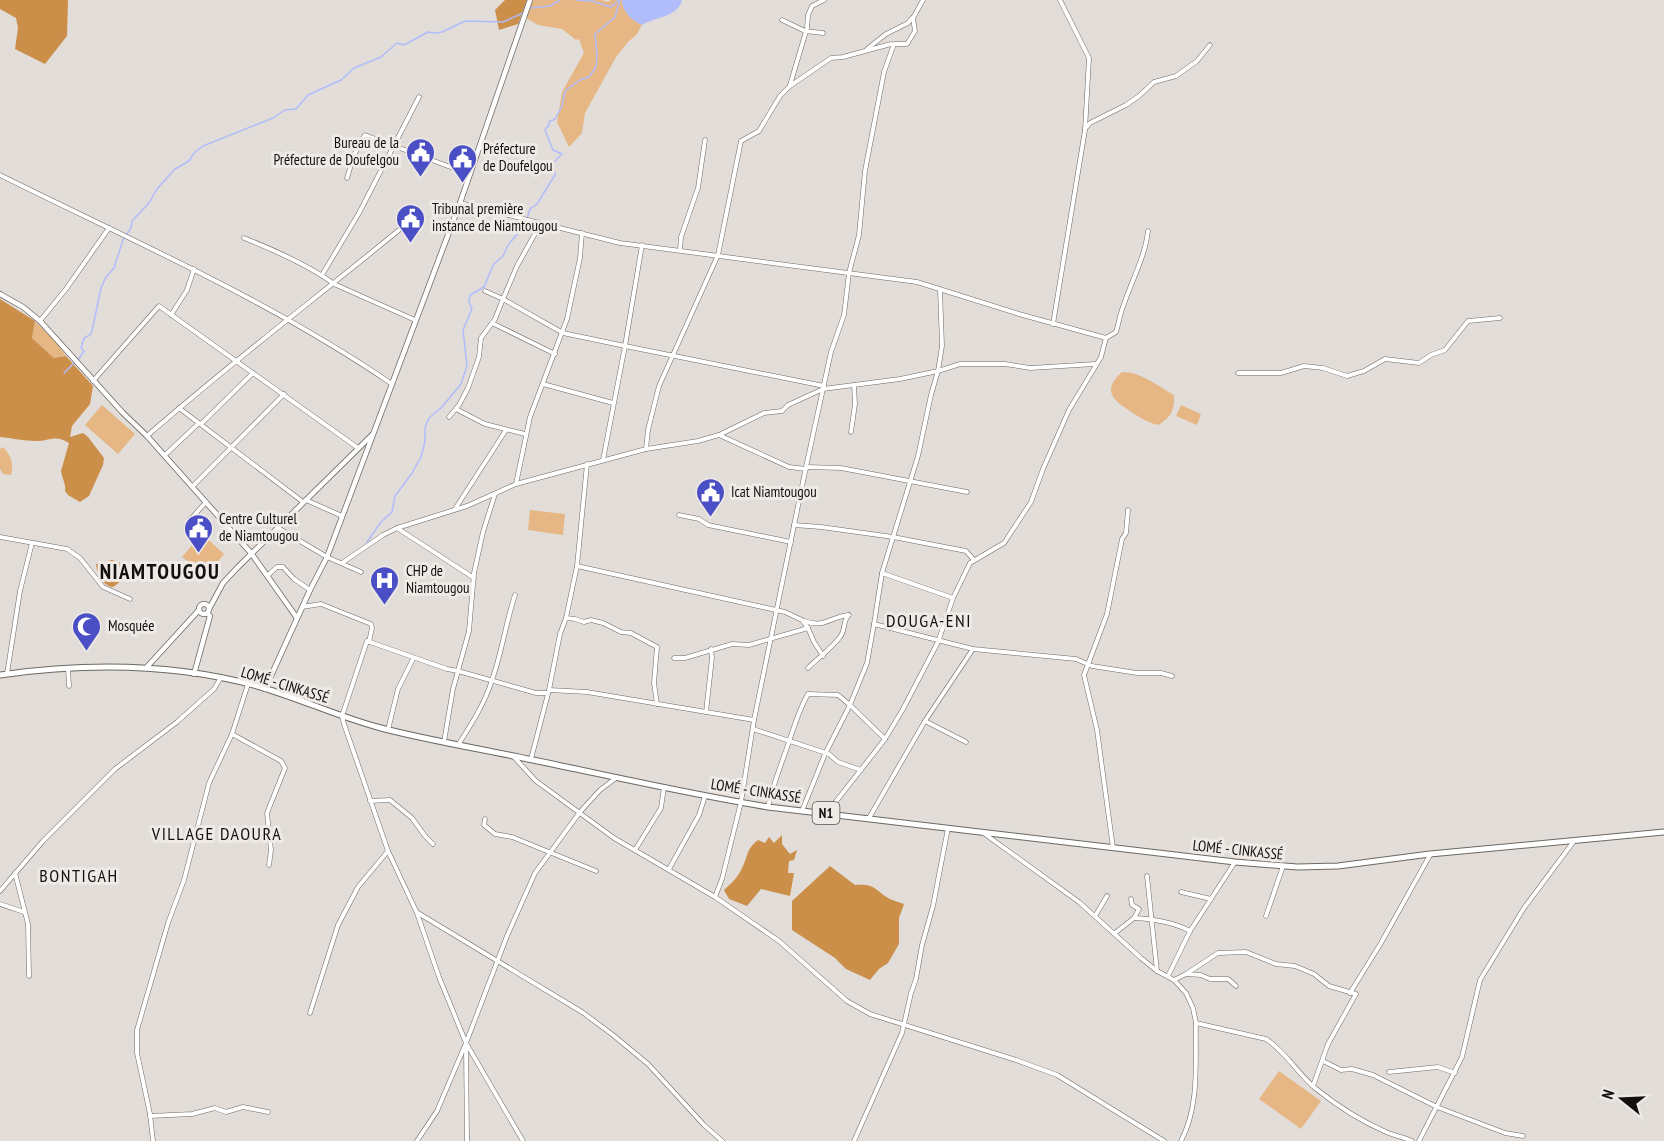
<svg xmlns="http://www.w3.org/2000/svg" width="1664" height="1141" viewBox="0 0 1664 1141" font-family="'PT Sans Narrow',sans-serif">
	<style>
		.green { fill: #e6b785 }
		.forest { fill: #cb8f4a }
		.water { fill: #b1bcfb }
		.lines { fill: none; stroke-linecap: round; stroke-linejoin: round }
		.stream { stroke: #b1bcfb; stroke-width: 1.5 }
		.minor-casing { stroke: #6c6864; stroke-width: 5 }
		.major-casing { stroke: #6c6864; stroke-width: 6 }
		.highway-casing { stroke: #6c6864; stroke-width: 7 }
		.minor { stroke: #fff; stroke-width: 4 }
		.major { stroke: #fff; stroke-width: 4.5 }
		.highway { stroke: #fff; stroke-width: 5 }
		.labels { text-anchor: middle; stroke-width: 6; stroke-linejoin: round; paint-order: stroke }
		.shield { fill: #efeae5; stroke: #55524f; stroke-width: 1.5 }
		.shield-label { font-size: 14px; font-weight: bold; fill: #13110f }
		.poi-label { font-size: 15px; fill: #13110f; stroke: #efeae5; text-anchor: start }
		.street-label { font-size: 15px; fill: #13110f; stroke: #efeae5 }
		.quarter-label { font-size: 18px; letter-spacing: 1.5px; fill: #13110f; stroke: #efeae5 }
		.district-label { font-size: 21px; font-weight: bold; letter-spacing: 1.5px; fill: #13110f; stroke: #efeae5 }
	</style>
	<rect width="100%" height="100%" fill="#e2ddd8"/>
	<g class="green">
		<path d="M533 0H601L608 2 611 0H622C622 12 632 20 642 25L637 34 628 42 616 57 585 113 582 133 569 147 557 122 562 92 584 53 579 39 576 40 562 29 538 25 526 18Z"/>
		<polygon points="35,321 56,342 66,356 54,358 32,338"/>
		<path d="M1122 372C1141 372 1158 386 1174 395 1175 409 1171 418 1158 425 1146 422 1137 416 1127 409 1110 398 1104 388 1122 372Z"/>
		<polygon points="102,405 135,434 118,454 85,425"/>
		<polygon points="1181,405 1201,414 1197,425 1176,416"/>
		<path d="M3 447C11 456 14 463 11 475L3 474 0 469V449Z"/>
		<polygon points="530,510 565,514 563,535 528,530"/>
		<polygon points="202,534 224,554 216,564 201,571 182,557"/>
		<polygon points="1279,1071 1321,1101 1301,1129 1259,1099"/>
	</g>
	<g class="forest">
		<polygon points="0,0 68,0 67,36 45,64 15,49 18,28 16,18 0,9"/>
		<polygon points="505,0 527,0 518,24 499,30 495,10"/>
		<path d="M0 299 35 321 32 338 54 358 66 356 93 386 90 404 72 426 70 437 83 433 88 437 104 458 103 465 89 496 80 502 68 495 65 491C66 483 62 479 61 471L69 443C55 434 50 441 36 441 24 441 12 438 0 437Z"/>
		<path d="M112 560 119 562 122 566 121 581 113 587C103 586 97 574 96 564Z"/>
		<path d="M782 835V844L790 854 797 850 794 860 789 861 788 873H794L790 896 761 889 747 906 729 899 724 890C732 883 739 876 743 866 749 853 746 850 758 840L765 843 769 837 774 843Z"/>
		<path d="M830 866 855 885C876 883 874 890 890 899 894 901 899 902 904 904L899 918V944L888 963 879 969 870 980 846 969 835 958 792 930V901Z"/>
	</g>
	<path class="water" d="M622 0H682C678 17 655 17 642 25 632 20 622 12 622 0Z"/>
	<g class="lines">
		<g class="stream">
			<polyline points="576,0 592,1 611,7 619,0"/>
			<polyline points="530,8 550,6 560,0"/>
			<polyline points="78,360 84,351 81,348 84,338 90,335 92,331 101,288 106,277 114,268 123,240 131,228 132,221 149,203 157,189 175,169 189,161 194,153 203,146 273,118 285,110 296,109 308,95 341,80 354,68 381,57 397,43 404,45 428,32 435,33 442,32 465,21 503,22 523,13 525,8"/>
			<polyline points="64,373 74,363"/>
			<polyline points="367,542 381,522 392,512 395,496 412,473 421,457 425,441 425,428 429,418 441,408 461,384 467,366 463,330 472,309 469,302 470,295 484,287 493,265 503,256 508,245 525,225 530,209 537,204 555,175 555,172 550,171 551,165 562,154 553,150 545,130 549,125 549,122 555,119 562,106 565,91 580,80 589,77 596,67 597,55 595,34 615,17 620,0"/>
		</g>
		<defs>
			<g id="minor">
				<polyline points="782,20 805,31 823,33"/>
				<polyline points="867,49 886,34 908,23 912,18"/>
				<polyline points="790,85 807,28 808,15 812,6 824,0"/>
				<polyline points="1085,129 1090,123 1126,105 1139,96 1154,82 1176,76 1197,61 1210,45"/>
				<path d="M0 175C133 241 269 300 392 384"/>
				<polyline points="347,178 354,155 365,135 469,174"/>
				<path d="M460 203 620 243 917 282 1019 314 1106 338 1116 332C1119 323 1120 313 1124 304 1132 280 1145 257 1148 231"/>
				<polyline points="541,223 517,266 503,299 563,333 625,346 642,245"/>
				<path d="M244 238C274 250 309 265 334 284L415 320"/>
				<polyline points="680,250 681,237 698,188 705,140"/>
				<polyline points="322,275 359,213 419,97"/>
				<polyline points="171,315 187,290 194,269"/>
				<polyline points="40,321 66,289 109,228"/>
				<polyline points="492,323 555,354"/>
				<polyline points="1053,324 1085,130 1089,58 1060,0"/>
				<polyline points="1238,373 1281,373 1304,366 1323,368 1347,376 1364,371 1385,359 1419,363 1431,355 1445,350 1468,321 1500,318"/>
				<polyline points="93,381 159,306 358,448"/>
				<polyline points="543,384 613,403"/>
				<polyline points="179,408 303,502"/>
				<polyline points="456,409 485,424 525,434"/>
				<polyline points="449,417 459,405 468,388 479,357 481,338 495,319 503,299 485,291"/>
				<polyline points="201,424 253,373"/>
				<polyline points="851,432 855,404 854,385"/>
				<polyline points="719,435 789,467 806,469"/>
				<path d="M147 436C229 364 315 299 399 230"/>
				<polyline points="646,449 648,430 659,386 718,255 741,141 759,131 780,96 790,86 831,58 843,57 891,44"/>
				<polyline points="165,455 199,423"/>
				<polyline points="603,460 625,346 824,386"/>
				<polyline points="806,467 841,468 967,492"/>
				<polyline points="516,484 530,417 567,319 580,258 582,233"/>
				<polyline points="193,486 284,394"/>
				<polyline points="306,500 342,516"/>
				<polyline points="455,509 506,430"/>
				<polyline points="679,515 699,519 708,525 791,542"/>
				<polyline points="190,520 206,502"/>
				<polyline points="794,525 821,527 893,537 966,551 974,560"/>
				<polyline points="278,528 327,557 361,572"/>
				<polyline points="397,528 474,578"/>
				<polyline points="0,537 67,549 80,558 103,587 130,599"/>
				<polyline points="342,563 383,535 397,528 467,506 516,484 646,449 698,441 719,435 764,413 782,411 788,405 823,389 900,379 938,371 960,364 1005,364 1030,368 1095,364"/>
				<polyline points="577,566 785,612 802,620 808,628 814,642 823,656"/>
				<polyline points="882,573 953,598"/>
				<polyline points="267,576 277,567 283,567 294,579 310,590"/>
				<polyline points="302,607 321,604 371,624 372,628 369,642"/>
				<polyline points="566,618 575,619 584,622 591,620 603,623 621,632 631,633 657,647 654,683 657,704"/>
				<path d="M804 621C825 628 828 618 848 615"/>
				<polyline points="874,624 882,573 918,456 931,395 938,371 942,346 940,289"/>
				<polyline points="674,658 685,658 732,644 749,645 808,628"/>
				<polyline points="68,668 69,686"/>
				<path d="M808 668C819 657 831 649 840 637 846 630 842 621 849 615"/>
				<polyline points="7,674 20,591 32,543"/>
				<polyline points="549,690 587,692 754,720"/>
				<polyline points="706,712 712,658 711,649"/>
				<polyline points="925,721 966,742"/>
				<polyline points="753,729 829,754 838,762 861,770"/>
				<polyline points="388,730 398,689 413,659"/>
				<polyline points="232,734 281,761 285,768 267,813 271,850 269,865"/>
				<polyline points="444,742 453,689 469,631 474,573 483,532 495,494"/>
				<path d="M458 745C471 725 485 703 492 680 502 652 506 622 515 595"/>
				<polyline points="513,756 536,781 614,838 715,897 779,941 847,1001 870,1014 1016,1060 1057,1075 1164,1141"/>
				<polyline points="531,759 549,690 560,634 566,618 577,566 587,464"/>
				<polyline points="370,801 390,800 412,818 425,836 433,844"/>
				<path d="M768 807C772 789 778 773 784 756 792 735 797 713 808 694L838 695 850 705 885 739"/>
				<polyline points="802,811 825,754 850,705 867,663 874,624 973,649 1076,659 1092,666 1137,673 1161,673 1172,676"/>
				<polyline points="827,813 885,739 903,709 938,642 953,598 970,563 1004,543 1031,502 1043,469 1069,410 1101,357 1106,338"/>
				<polyline points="869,818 925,721 973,649"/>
				<polyline points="485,819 484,825 495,834 512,837 596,871"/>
				<path d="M982 832 1079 902 1141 958 1157 971 1174 980 1186 993 1193 1008 1196 1023 1266 1039C1286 1052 1297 1073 1315 1088 1336 1105 1361 1121 1386 1132 1395 1136 1404 1137 1412 1141"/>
				<polyline points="1113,848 1097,730 1084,675 1107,614 1122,539 1126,533 1128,510"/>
				<polyline points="635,850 661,808 664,787"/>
				<polyline points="669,869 699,815 705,796"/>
				<polyline points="15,873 28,924 29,976"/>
				<polyline points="1147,876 1157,971"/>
				<polyline points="0,891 43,841 115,769 177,722 214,689 220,679"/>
				<polyline points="1181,892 1211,899"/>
				<polyline points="715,897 722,879 741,802 754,720 806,467 831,352 844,315 849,273 859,235 865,171 884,72 894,44 907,44 915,31 913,18 923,0"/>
				<polyline points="0,904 24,912"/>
				<polyline points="418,913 582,1012 613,1035 648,1064 704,1125 722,1141"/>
				<polyline points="1095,916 1107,896"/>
				<polyline points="1266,916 1283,866"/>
				<path d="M1134 918C1153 919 1173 922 1190 931"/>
				<polyline points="1115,933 1134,918 1139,909 1132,905 1131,899"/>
				<polyline points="1186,974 1218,953 1246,952 1276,964 1295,966 1314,974 1329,986 1356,994 1328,1044 1313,1086"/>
				<polyline points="1168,976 1190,931 1235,862"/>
				<polyline points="1174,980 1186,974 1201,975 1210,979 1228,979 1236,986"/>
				<polyline points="1350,993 1381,943 1430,855"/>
				<polyline points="310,1013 338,925 358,887 388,851"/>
				<polyline points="466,1046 467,1141"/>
				<polyline points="1323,1061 1341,1070 1352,1069 1373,1075 1437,1107 1505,1133 1523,1136"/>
				<polyline points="1389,1072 1438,1067 1455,1073"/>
				<polyline points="150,1116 192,1114 215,1108 226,1112 243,1107 268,1112"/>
				<polyline points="153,1141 150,1114 137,1053 137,1030 168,923 184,880 209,783 232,734 248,684"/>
				<polyline points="417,1141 437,1111 466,1043 507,936 535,873 580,812 600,790 616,778"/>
				<polyline points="523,1141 466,1043 439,977 417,913 388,851 344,724 342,716 367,641 447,669 458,671 536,693 548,693"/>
				<polyline points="854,1141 902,1033 911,993 916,979 922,945 933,906 948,828"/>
				<path d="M1181 1141C1200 1105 1195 1062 1196 1023"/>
				<polyline points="1419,1141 1462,1057 1480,980 1524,908 1574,841"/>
			</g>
			<g id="major">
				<polyline points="0,294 23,307 40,321 123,413 147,436 251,553 297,618"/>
				<circle cx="204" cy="609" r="5"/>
				<polyline points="209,609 223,583 238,567 372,435"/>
				<polyline points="146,668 199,610"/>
				<polyline points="194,674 210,616 207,613"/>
				<polyline points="265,689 310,590 327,557 460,203 530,0"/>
			</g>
			<path id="highway" d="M0 675C85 663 173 663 257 686 299 698 339 717 381 728 431 741 482 749 533 760 611 776 689 794 768 807L1235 862 1297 867 1338 866 1430 854 1664 832"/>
		</defs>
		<use href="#minor" class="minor-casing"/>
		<use href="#major" class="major-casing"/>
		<use href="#highway" class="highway-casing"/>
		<use href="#minor" class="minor"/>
		<use href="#major" class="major"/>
		<use href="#highway" class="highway"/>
	</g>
	<defs>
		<symbol id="civic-pin" viewBox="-11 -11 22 30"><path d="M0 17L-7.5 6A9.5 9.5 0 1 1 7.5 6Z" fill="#4b4fc5" stroke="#efeae5"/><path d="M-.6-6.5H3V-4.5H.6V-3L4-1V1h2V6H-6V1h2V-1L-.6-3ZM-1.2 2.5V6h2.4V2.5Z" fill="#fff"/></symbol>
		<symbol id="hospital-pin" viewBox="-11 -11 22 30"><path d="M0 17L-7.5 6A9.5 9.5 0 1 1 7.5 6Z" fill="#4b4fc5" stroke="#efeae5"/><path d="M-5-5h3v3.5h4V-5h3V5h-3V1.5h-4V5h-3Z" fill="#fff"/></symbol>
		<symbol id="mosque-pin" viewBox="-11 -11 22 30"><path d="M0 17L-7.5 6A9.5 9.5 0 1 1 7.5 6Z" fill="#4b4fc5" stroke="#efeae5"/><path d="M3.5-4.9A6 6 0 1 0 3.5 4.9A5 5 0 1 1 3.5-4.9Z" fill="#fff"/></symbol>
	</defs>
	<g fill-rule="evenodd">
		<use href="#civic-pin" x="404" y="136" width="33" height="45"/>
		<use href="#civic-pin" x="446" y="142" width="33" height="45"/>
		<use href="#civic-pin" x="394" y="202" width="33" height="45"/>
		<use href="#civic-pin" x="694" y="476" width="33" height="45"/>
		<use href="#civic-pin" x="182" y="512" width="33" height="45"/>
		<use href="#hospital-pin" x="368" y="564" width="33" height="45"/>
		<use href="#mosque-pin" x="70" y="610" width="33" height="45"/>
	</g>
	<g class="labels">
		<rect class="shield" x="812.5" y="802" width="27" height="22" rx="4.5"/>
		<g class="shield-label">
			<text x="826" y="818">N1</text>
		</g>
		<g class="poi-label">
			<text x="399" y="148" text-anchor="end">Bureau de la<tspan x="399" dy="17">Préfecture de Doufelgou</tspan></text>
			<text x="483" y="154">Préfecture<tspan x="483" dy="17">de Doufelgou</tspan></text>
			<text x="432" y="214">Tribunal première<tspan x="432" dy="17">instance de Niamtougou</tspan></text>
			<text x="731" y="497">Icat Niamtougou</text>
			<text x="219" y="524">Centre Culturel<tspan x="219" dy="17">de Niamtougou</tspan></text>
			<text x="406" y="576">CHP de<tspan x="406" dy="17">Niamtougou</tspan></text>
			<text x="108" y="631">Mosquée</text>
		</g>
		<g class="street-label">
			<text transform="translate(285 685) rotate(17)" y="5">LOMÉ - CINKASSÉ</text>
			<text transform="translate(756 791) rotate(9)" y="5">LOMÉ - CINKASSÉ</text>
			<text transform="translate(1238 850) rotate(6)" y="5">LOMÉ - CINKASSÉ</text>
		</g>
		<g class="quarter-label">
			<text x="929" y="627">DOUGA-ENI</text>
			<text x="217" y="840">VILLAGE DAOURA</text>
			<text x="79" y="882">BONTIGAH</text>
		</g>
		<g class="district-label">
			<text x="160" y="579">NIAMTOUGOU</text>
		</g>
	</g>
	<g transform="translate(1622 1099) rotate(288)" stroke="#efeae5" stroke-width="4.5" paint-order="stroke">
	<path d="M0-4.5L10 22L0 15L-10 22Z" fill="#13110f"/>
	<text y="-9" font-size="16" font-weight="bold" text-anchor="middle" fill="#13110f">N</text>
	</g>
</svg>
